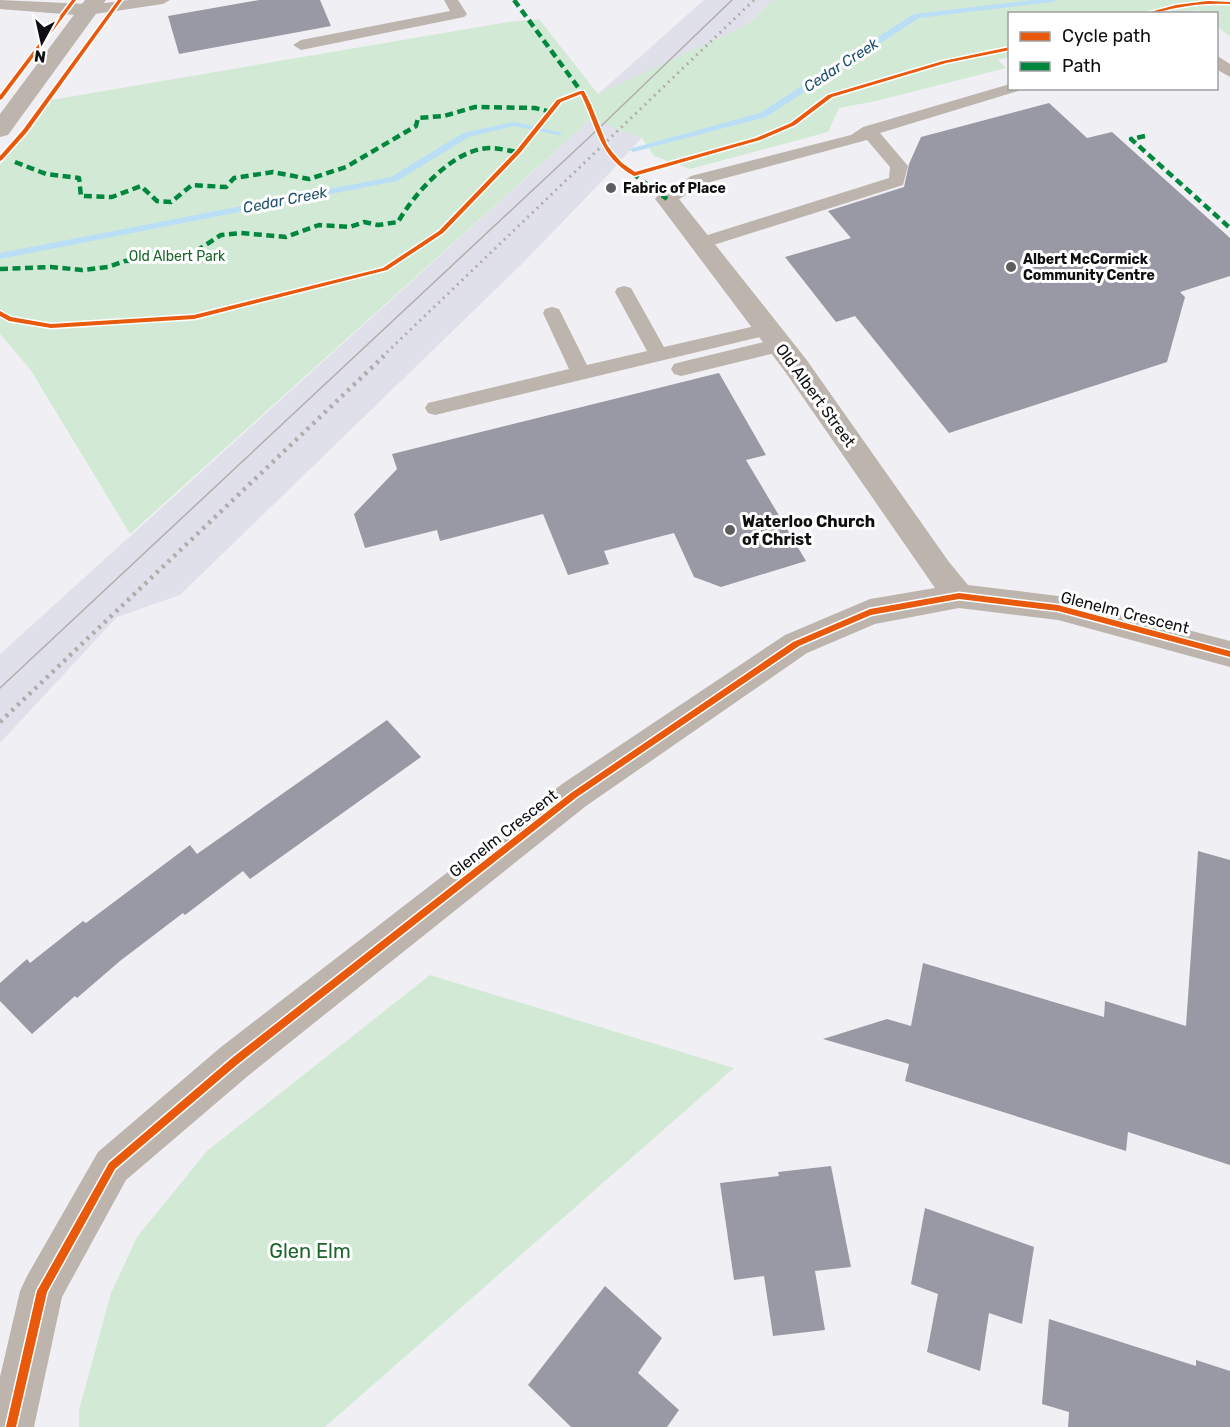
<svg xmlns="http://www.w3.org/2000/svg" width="1230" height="1427" viewBox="0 0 1230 1427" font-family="Rubik,sans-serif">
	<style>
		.built { fill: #e0e0ea }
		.green { fill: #d2ead5 }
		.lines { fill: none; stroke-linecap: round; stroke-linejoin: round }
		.stream { fill: #badef6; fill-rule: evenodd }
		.building { fill: #9999a5 }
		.service { fill: #bdb4ae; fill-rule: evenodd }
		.minor { fill: #bdb4ae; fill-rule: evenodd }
		.tertiary { fill: #bdb4ae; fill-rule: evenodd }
		.tram { stroke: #b2adab; stroke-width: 1.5 }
		.rail-far1 { stroke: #b2adab; stroke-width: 3; stroke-dasharray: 2 4.5; stroke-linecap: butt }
		.rail { stroke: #b2adab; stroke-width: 4.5; stroke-dasharray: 3 5; stroke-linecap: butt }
		.quiet { stroke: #00873e; stroke-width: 4.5; stroke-dasharray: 8 4.5; stroke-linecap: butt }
		.cycleway-casing { stroke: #fff; stroke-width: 3 }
		.cycleway { fill: #e8590c; fill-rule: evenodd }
		.poi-dot { fill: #5e5e60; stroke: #fff; stroke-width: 2 }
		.labels { text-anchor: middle; stroke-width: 6; stroke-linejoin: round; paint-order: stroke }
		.far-poi-label { font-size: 14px; font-weight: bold; fill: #0f0f11; stroke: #fff; text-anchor: start }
		.far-park-label { font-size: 14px; fill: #1b652a; stroke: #fff }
		.far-water-label { font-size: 15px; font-style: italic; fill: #20526e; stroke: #fff }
		.street-label { font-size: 16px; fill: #0f0f11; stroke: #fff }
		.poi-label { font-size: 16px; font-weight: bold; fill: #0f0f11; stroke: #fff; text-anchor: start }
		.near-park-label { font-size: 20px; fill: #1b652a; stroke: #fff }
	</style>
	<rect width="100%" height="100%" fill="#f0f0f4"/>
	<polygon class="built" points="704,0 772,0 727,44 604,179 522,264 180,595 117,617 0,743 0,654 591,119 598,94"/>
	<g class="green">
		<polygon points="772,0 1230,0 1230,37 1217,26 1216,14 1202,13 1198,10 1184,14 1010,14 1009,57 998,60 1006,68 876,101 839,108 828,132 690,169 654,156 642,138 591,119 130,534 30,369 0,334 0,165 30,130 51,100 508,22 539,19 598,94 747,25"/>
		<polygon points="430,975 734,1068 325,1427 79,1427 79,1410 111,1293 137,1237 207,1151"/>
	</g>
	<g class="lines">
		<g class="stream">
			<polygon points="1033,0 1056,0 1052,2 919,18 766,117 633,152 629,149 760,113 914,14"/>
			<polygon points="514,122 563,133 559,135 514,126 469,137 397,181 0,259 0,253 391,177 463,133"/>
		</g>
	</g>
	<g class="building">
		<polygon points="259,0 320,0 331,26 179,54 168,16"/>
		<polygon points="1049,103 1087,138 1112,132 1230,238 1230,276 1180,292 1185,297 1167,362 949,433 855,316 836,322 785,257 851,238 828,211 904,187 909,164 921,137"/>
		<polygon points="719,373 766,455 746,460 806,561 721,587 694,577 674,533 604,551 609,564 568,575 543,514 440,541 437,530 365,548 354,514 397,469 392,454"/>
		<polygon points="387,720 421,757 250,879 243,871 185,915 183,913 120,961 77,998 75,996 32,1034 0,1001 0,983 27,959 30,963 83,921 86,923 190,845 197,854"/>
		<polygon points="1198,851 1230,860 1230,1165 1128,1132 1126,1151 905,1081 909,1064 823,1039 887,1019 911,1026 923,963 1104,1017 1105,1001 1186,1026"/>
		<polygon points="831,1166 851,1267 815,1271 825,1330 773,1336 764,1276 734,1280 720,1183 779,1176 778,1172"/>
		<polygon points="925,1208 1034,1247 1022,1324 989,1313 980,1371 927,1352 938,1294 911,1284"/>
		<polygon points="605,1286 662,1338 638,1373 679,1410 667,1427 571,1427 528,1385"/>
		<polygon points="1049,1319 1196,1366 1196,1360 1230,1371 1230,1427 1068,1427 1069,1412 1042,1404"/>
	</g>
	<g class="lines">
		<g class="service">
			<polygon points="129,0 170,0 163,4 88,15 80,10 88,5"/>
			<polygon points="444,0 458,0 467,14 464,17 301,50 293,45 301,40 450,11"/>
			<polygon points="1216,55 1230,64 1230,77 1216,69"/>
			<polygon points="1010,84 1010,88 1020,88 1018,91 880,133 908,166 903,185 701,249 695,247 692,243 695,239 889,178 890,167 867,140 703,184 673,203 661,203 658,199 691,176 851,135 863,127"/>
			<polygon points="624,286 631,288 664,347 768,323 775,324 778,329 775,334 768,335 435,415 428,413 425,408 428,403 569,369 543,313 545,309 552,307 559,309 587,365 647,351 615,292 617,288"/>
			<polygon points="780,338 787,340 790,345 787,350 681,376 674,374 671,369 674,364 681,362"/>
		</g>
		<g class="minor">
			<polygon points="0,0 88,4 95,6 98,10 95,14 88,16 0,9"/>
			<polygon points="667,192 675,194 806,359 949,562 968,585 1058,596 1230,641 1230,667 1058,620 959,608 875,624 807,653 586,806 249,1075 126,1180 62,1297 34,1427 0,1427 0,1377 20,1291 27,1276 98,1152 221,1047 562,784 785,635 870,599 935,588 786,373 659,204 655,199 659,194"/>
		</g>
		<polygon class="tertiary" points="85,0 106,0 8,135 0,137 0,114"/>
		<polyline class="tram" points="0,688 597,130 732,0"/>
		<polyline class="rail-far1" points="382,357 754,0"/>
		<polyline class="rail" points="0,722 384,356"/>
		<g class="quiet">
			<polyline points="514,0 583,94"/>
			<polyline points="1145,136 1131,139 1230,228"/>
			<polyline points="15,162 46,174 79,178 81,196 112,197 141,186 157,201 171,202 192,185 226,187 234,178 273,172 309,179 346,167 416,126 418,118 444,116 475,107 535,108 551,112"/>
			<polyline points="632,173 667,199"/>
			<path d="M0 269 51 267 82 270 108 267 125 261 184 259 221 235 241 233 286 237 319 225 350 227 364 222 378 225 398 222C414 194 454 148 490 148 499 148 509 151 518 152"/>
		</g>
		<defs>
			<g id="cycleway">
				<polygon points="72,0 76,0 2,99 0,100 0,95"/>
				<polygon points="118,0 122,0 27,132 2,160 0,161 0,156 23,130"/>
				<path d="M1208 1 1230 2V4C1212 3 1194 4 1176 8 1165 10 1155 14 1143 14L1176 5Z"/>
				<path d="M1010 47V50L946 63 832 97 795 125 760 140 634 176C599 157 597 126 581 94L561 102 520 153 443 233 387 270 194 319 51 328 9 321 0 316V311L11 317 51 324 194 315 383 268 439 231 516 151 557 100 580 91H584L591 105 607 145 613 153 622 163 635 172 756 138 791 123 828 95 943 61Z"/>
				<polygon points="959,593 1058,605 1230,651 1230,657 1058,611 959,599 871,615 799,646 577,797 238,1064 115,1169 47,1292 16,1427 6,1427 37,1291 109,1163 232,1058 571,793 793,642 870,609"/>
			</g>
		</defs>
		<use href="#cycleway" class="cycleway-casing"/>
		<use href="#cycleway" class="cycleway"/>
	</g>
	<g class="poi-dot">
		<circle cx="611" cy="188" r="6"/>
		<circle cx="1011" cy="267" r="6"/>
		<circle cx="730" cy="530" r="6"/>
	</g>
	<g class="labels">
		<g class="far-poi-label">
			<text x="623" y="193">Fabric of Place</text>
			<text x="1023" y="264">Albert McCormick<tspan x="1023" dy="16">Community Centre</tspan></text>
		</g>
		<g class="far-park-label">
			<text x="177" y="261">Old Albert Park</text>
		</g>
		<g class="far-water-label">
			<text transform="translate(841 65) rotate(-33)" y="5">Cedar Creek</text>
			<text transform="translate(285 200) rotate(-11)" y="5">Cedar Creek</text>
		</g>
		<g class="street-label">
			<text transform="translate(816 395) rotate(54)" y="6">Old Albert Street</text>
			<text transform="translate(1125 612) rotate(14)" y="6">Glenelm Crescent</text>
			<text transform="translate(503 833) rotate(-38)" y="6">Glenelm Crescent</text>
		</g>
		<g class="poi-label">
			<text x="742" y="527">Waterloo Church<tspan x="742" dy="18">of Christ</tspan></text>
		</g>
		<g class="near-park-label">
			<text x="310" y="1258">Glen Elm</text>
		</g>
	</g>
	<rect x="1008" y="12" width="210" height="78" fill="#ffffff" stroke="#9f9fa0" stroke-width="1.5"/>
	<rect x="1020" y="32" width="30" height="9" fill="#e8590c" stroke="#9f9fa0" stroke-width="1.5"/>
	<text x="1062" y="42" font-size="18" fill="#0f0f11">Cycle path</text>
	<rect x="1020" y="62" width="30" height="9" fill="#00873e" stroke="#9f9fa0" stroke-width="1.5"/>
	<text x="1062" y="72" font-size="18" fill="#0f0f11">Path</text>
	<g transform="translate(42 42) rotate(188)" stroke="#ffffff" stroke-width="4.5" paint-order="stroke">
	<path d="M0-4.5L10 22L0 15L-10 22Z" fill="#0f0f11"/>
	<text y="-9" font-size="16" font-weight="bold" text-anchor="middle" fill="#0f0f11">N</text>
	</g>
</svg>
